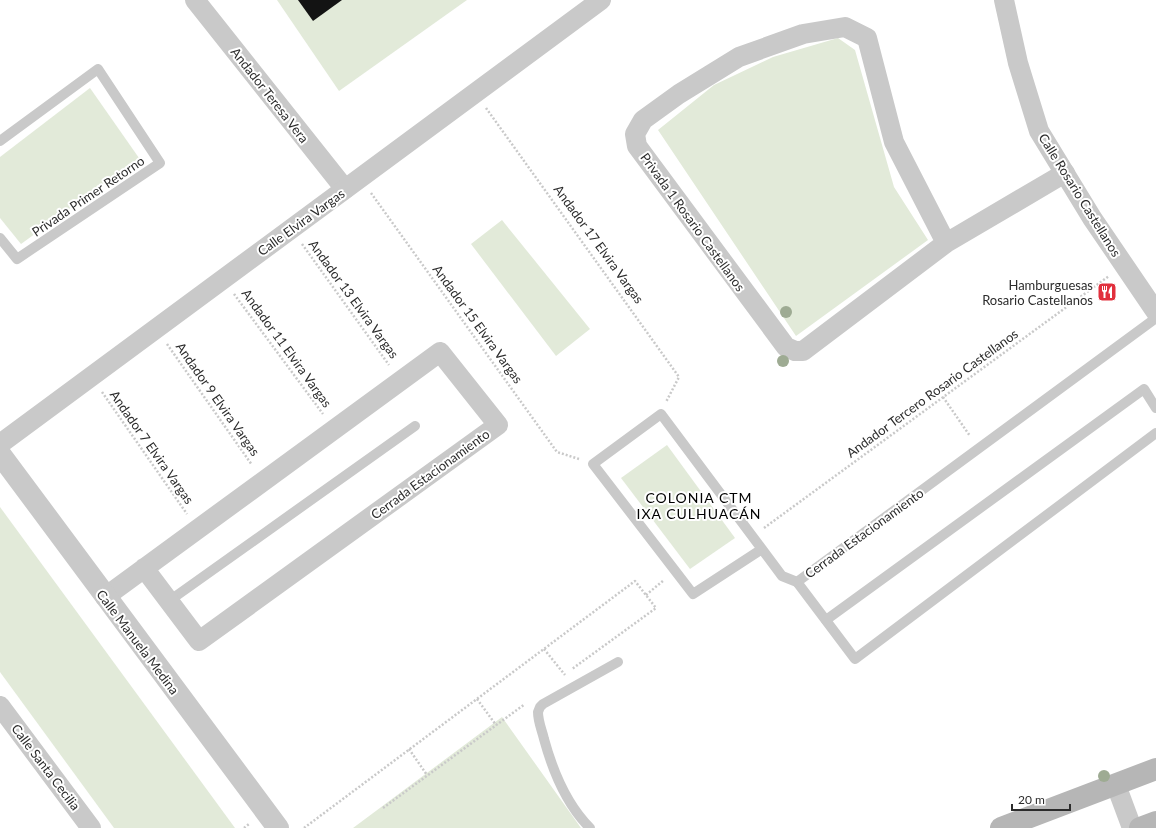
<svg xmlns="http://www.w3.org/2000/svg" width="1156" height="828" viewBox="0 0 1156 828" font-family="Lato,sans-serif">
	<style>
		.green { fill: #e2ead9 }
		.building { fill: #131313 }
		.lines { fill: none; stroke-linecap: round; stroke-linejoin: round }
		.path { stroke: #c9c9c9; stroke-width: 2.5; stroke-dasharray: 2 2; stroke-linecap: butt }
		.service { stroke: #c9c9c9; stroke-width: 10 }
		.minor { stroke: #c9c9c9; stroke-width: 20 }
		.tertiary { stroke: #c9c9c9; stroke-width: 22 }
		.secondary { stroke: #b6b6b6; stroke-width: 22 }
		.tree { fill: #9eab93 }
		.labels { text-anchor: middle; stroke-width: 4; stroke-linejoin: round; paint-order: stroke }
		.street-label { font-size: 13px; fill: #2c2c2c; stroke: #fff }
		.poi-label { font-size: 13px; fill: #2c2c2c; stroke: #fff; text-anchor: end }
		.neighbourhood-label { font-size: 14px; letter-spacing: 1px; fill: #000; stroke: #fff }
	</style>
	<rect width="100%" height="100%" fill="#fff"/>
	<g class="green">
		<polygon points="277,0 467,0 339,91"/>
		<polygon points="838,38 855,50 894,187 928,240 796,336 658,130 714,85 773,57"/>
		<polygon points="90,88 139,158 21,244 0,218 0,157"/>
		<polygon points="502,220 590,329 556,356 471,244"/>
		<polygon points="667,445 735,538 690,569 621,478"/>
		<polygon points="0,507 235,828 114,828 0,672"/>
		<polygon points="502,717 581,828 353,828"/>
	</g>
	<polygon class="building" points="298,0 342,0 313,21"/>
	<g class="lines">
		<g class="path">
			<polyline points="486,108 679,377 666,402"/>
			<polyline points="371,193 557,452 579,459"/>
			<polyline points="302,244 389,365"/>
			<polyline points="234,294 323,414"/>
			<polyline points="167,344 252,465"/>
			<polyline points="102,392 187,514"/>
			<polyline points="943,397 970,436"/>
			<polyline points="764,528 1109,276"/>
			<polyline points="646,595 664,580"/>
			<polyline points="544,649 565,675"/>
			<polyline points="477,699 496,725"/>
			<polyline points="409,749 427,775"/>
			<polyline points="383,808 525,704"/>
			<polyline points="244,828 249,824"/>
			<polyline points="304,828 635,581 656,608 572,669"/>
		</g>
		<g class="service">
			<polyline points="0,141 98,69 160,163 17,259 0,238"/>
			<polyline points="1156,318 797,582 855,659 1156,433"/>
			<polyline points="762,549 693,594 593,464 661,414 782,576 797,582"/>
			<polyline points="169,601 415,426"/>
			<polyline points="826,620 1144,389 1156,408"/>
			<path d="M590 828C566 804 553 772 544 739 542 730 538 722 538 712L540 707 543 704 618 662"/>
		</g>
		<g class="minor">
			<polyline points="195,0 345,189"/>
			<polyline points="1004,0 1018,63 1039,131 1092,218 1156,312"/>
			<polyline points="946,243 894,142 867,38 845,27 803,34 739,57 679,94 643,120 635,134 637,146 786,347 795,351 803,351 946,243 1065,173"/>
			<polyline points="0,444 601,0"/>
			<polyline points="105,597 440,352 498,425 199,641 144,568"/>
			<polyline points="0,706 91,828"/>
			<polyline points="1116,785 1132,828"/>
		</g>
		<polyline class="tertiary" points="0,454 278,828"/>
		<g class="secondary">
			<polyline points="1001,828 1156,769"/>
			<polyline points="1140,828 1156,822"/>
		</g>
	</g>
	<g class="tree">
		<circle cx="786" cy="312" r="6"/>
		<circle cx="783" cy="361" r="6"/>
		<circle cx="1104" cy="776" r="6"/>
	</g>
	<defs>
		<symbol id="restaurant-square" viewBox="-11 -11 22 22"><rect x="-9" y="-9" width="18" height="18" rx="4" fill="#e1303d" stroke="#fff"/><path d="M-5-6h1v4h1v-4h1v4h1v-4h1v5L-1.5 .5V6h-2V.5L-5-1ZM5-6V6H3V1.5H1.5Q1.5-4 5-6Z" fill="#fff"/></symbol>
	</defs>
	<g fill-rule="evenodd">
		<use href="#restaurant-square" x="1096" y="281" width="22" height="22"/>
	</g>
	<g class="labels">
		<g class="street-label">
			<text transform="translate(270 95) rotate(52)" y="5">Andador Teresa Vera</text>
			<text transform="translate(1080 195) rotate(58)" y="5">Calle Rosario Castellanos</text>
			<text transform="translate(88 196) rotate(-34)" y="5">Privada Primer Retorno</text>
			<text transform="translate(301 222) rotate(-36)" y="5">Calle Elvira Vargas</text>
			<text transform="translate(693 222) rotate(54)" y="5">Privada 1 Rosario Castellanos</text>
			<text transform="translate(599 244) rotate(54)" y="5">Andador 17 Elvira Vargas</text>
			<text transform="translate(354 299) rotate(54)" y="5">Andador 13 Elvira Vargas</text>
			<text transform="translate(478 324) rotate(54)" y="5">Andador 15 Elvira Vargas</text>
			<text transform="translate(287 348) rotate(54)" y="5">Andador 11 Elvira Vargas</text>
			<text transform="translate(932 393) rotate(-36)" y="5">Andador Tercero Rosario Castellanos</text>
			<text transform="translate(218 399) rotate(55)" y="5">Andador 9 Elvira Vargas</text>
			<text transform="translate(152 447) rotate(55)" y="5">Andador 7 Elvira Vargas</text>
			<text transform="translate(430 474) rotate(-36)" y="5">Cerrada Estacionamiento</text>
			<text transform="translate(864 533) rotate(-36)" y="5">Cerrada Estacionamiento</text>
			<text transform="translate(138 642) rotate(53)" y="5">Calle Manuela Medina</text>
			<text transform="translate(46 767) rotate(53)" y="5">Calle Santa Cecilia</text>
		</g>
		<g class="poi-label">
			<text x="1093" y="290">Hamburguesas<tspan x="1093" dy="15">Rosario Castellanos</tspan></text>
		</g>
		<g class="neighbourhood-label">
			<text x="699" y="503">COLONIA CTM<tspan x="699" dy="16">IXA CULHUACÁN</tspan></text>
		</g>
	</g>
	<path d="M1012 804v6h58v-6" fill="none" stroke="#2c2c2c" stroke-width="2"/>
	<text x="1018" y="804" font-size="12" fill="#2c2c2c" stroke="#ffffff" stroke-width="3" paint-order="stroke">20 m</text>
</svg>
